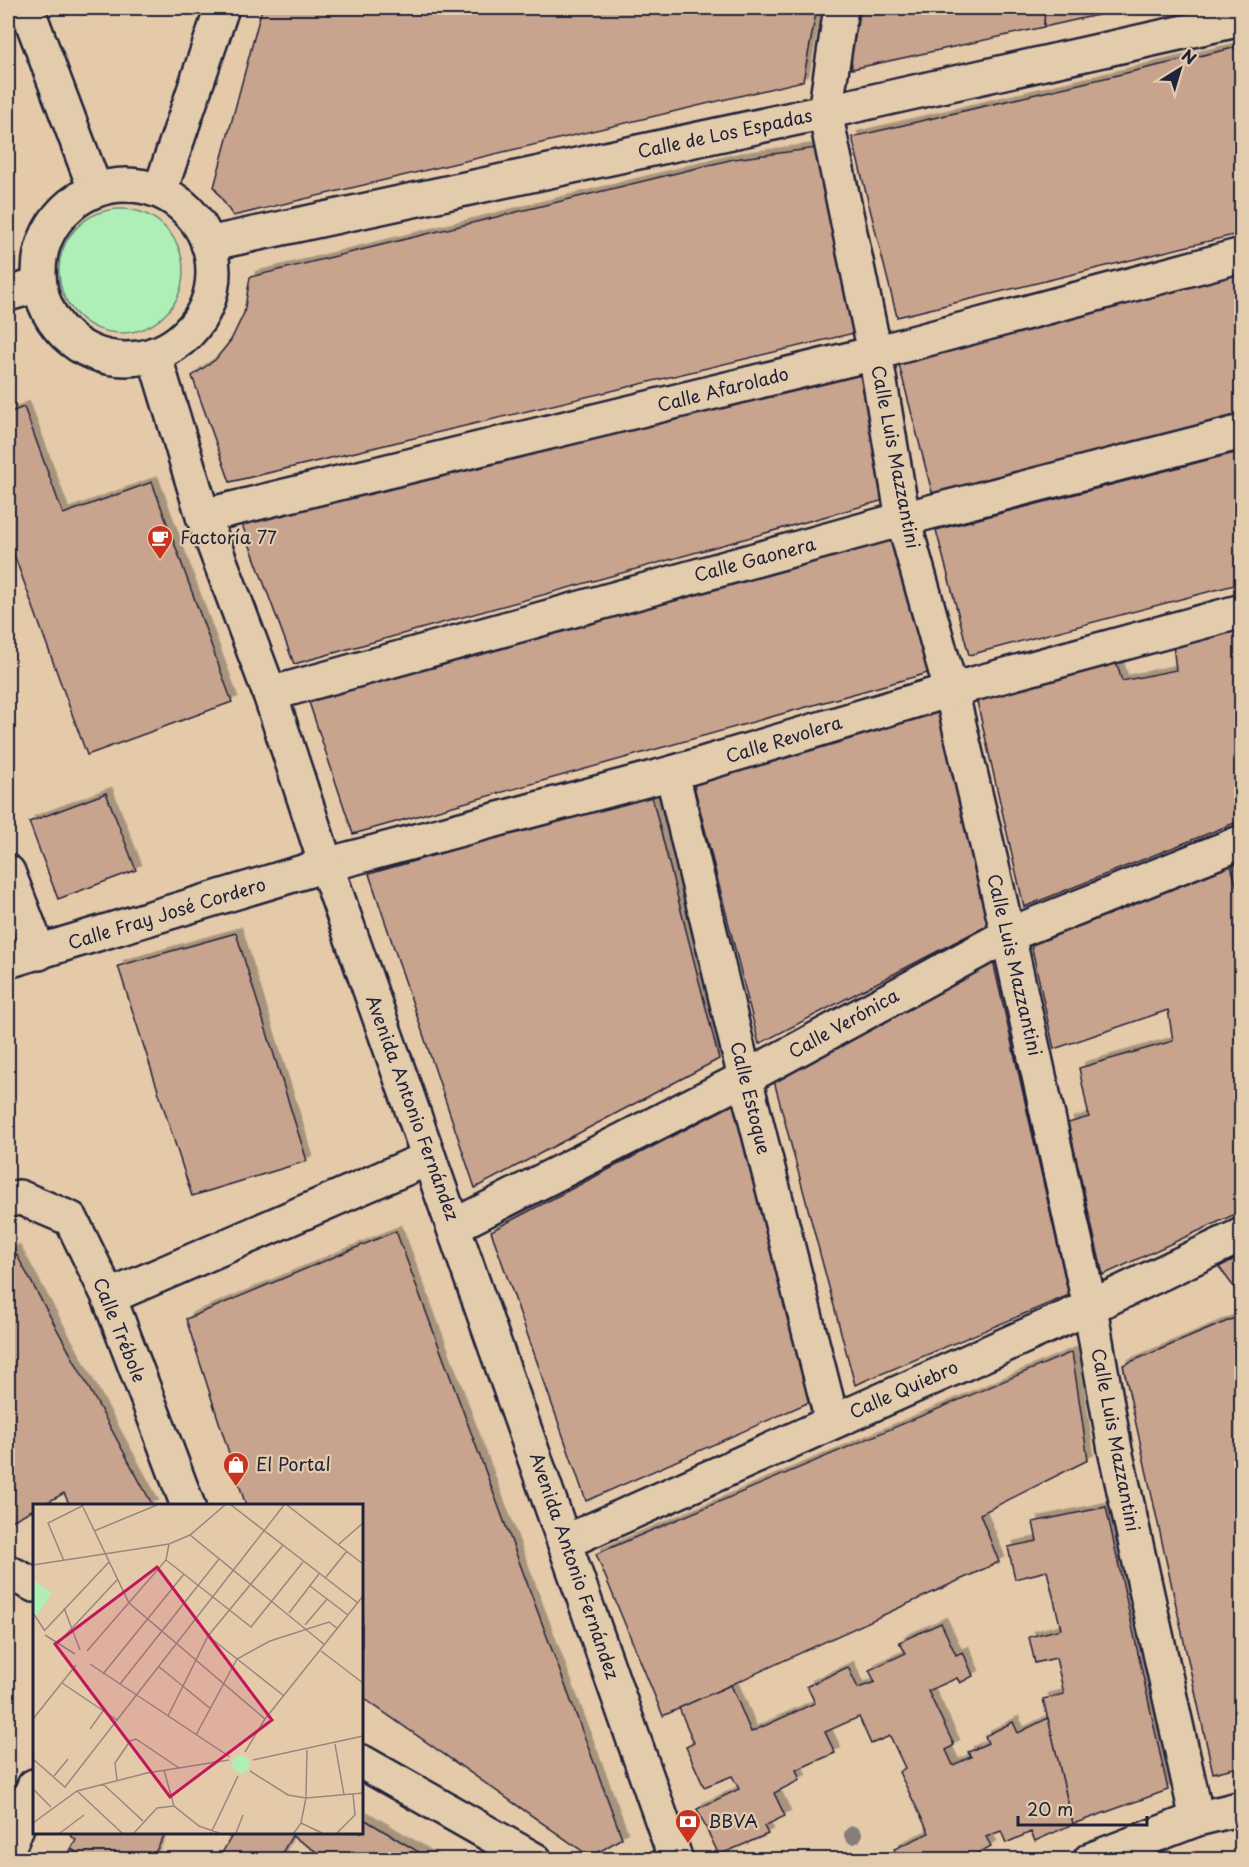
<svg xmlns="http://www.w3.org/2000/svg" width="1249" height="1867" viewBox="0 0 1249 1867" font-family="'Playpen Sans',sans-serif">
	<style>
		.green { fill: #afefb7; stroke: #688879; stroke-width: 1.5 }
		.building { fill: #c8a38d; stroke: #22223b; stroke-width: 1.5; filter: url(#shadow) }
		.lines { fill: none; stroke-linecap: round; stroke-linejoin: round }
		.street-casing { stroke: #22223b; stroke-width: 38 }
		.secondary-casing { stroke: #22223b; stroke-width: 38 }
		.street { stroke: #e2ccac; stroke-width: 33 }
		.secondary { stroke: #e2ccac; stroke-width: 33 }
		.tree { fill: #857f77 }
		.labels { text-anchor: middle; stroke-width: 4.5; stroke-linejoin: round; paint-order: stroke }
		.street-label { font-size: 18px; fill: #22223b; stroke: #e2ccac }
		.poi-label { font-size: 18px; fill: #22223b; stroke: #e2ccac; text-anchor: start }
		.inset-road { fill: none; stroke: #97877e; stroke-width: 1.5 }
		.view { fill: #c2185b; fill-opacity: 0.15; stroke: #c2185b; stroke-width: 3 }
		.inset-edge { fill: none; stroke: #22223b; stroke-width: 3 }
	</style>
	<defs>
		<filter id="shadow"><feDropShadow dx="5.5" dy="-5.5" stdDeviation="0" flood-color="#0004"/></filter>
	</defs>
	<rect width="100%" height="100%" fill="#e5caaa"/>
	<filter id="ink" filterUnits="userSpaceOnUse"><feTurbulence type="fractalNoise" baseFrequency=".0167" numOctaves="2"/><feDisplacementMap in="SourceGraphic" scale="12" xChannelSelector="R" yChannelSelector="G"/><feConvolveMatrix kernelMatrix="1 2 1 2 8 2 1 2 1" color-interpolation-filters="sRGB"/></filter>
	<g filter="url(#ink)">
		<circle class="green" cx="121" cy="271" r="62"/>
		<g class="building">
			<polygon points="262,8 817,8 803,81 233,216 214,187"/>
			<polygon points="861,8 1045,8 1044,27 852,69 851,54"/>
			<polygon points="1045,8 1129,8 1044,27"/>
			<polygon points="1242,46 1242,233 897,317 852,137"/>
			<polygon points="817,148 854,333 230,482 192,376 215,360 231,340 244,313 250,277 734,159"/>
			<polygon points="1242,271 1242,415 933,496 898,361"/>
			<polygon points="864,372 888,499 294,664 240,519"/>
			<polygon points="24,407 63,514 152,482 232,702 87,755 8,538 8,413"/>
			<polygon points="1242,451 1242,583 969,655 936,530"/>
			<polygon points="896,539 928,673 353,834 308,699"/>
			<polygon points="1242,625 1242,820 1024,907 976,697 1116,661 1122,681 1176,670 1173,645"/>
			<polygon points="938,711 988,925 759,1044 693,782"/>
			<polygon points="106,793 136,870 58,899 29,822"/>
			<polygon points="651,793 719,1059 475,1188 369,874"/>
			<polygon points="1230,862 1242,906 1242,1211 1103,1275 1068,1123 1089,1117 1079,1068 1173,1041 1168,1010 1054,1049 1031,944"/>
			<polygon points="236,933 307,1161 192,1196 118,966"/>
			<polygon points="993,961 1069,1295 855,1385 774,1081"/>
			<polygon points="736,1103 814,1400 586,1501 491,1231"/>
			<polygon points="396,1231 622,1838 591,1857 362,1697 362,1506 246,1506 186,1319"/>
			<polygon points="14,1250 153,1506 70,1506 64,1493 41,1506 34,1506 34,1509 8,1523 8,1254"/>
			<polygon points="1242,1255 1242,1298 1219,1267"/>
			<polygon points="1242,1315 1242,1766 1213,1773 1123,1365"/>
			<polygon points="1072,1352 1088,1460 980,1514 999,1562 663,1716 596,1554"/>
			<polygon points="1106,1507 1168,1790 1073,1824 1043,1699 1064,1694 1056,1658 1035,1663 1029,1637 1061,1629 1047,1571 1015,1579 1008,1547 1037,1541 1033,1522"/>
			<polygon points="941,1623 956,1655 963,1652 973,1676 960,1683 957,1678 928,1691 954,1745 946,1750 953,1765 971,1757 968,1752 988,1743 985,1736 1013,1722 1018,1733 1048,1718 1073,1824 1035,1841 1031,1832 1006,1843 1001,1831 986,1837 991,1846 971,1857 972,1860 900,1860 894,1849 929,1833 899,1772 905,1768 890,1736 871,1744 859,1717 825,1732 835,1753 796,1770 800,1780 774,1793 785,1816 764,1826 768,1834 719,1855 697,1809 739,1789 732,1776 704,1787 686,1747 694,1743 679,1708 731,1685 751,1732 815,1703 807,1686 848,1667 858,1688 875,1682 869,1670 906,1653 899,1642"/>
			<polygon points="362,1818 432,1860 329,1860 292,1836 294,1832 362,1832"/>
			<polygon points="71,1832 166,1832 151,1860 89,1860 71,1849 76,1840 70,1835"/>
			<polygon points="221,1832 234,1832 231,1838"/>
			<polygon points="234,1832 294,1832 278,1860 218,1860"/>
			<polygon points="71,1849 89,1860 65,1860"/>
		</g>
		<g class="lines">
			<defs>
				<g id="street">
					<polyline points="841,8 825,112 875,353 903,519 951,690 1008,935 1090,1307 1115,1450 1197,1819"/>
					<polyline points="160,191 222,8"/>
					<polyline points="208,244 825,112 1242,19"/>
					<polyline points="8,294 39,285"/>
					<polyline points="203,516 875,353 1242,255"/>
					<polyline points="270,694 903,519 1242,432"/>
					<polyline points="672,773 745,1078 832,1421"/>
					<polyline points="8,872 39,953"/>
					<polyline points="8,961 326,865 672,773 951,690 1242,611"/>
					<polyline points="8,1201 19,1197 71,1219 109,1297 188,1506"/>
					<polyline points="454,1226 745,1078 1008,935 1242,842"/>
					<polyline points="109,1297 429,1158"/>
					<polyline points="565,1542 1090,1307 1242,1235"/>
					<polyline points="8,1849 34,1786"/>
				</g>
				<g id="secondary">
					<polyline points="27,8 95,189"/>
					<circle cx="126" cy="272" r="87"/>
					<polyline points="154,354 203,516 270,694 326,865 676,1860"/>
					<polyline points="8,1572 34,1585"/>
					<polyline points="362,1762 535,1860"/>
					<polyline points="1090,1860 1197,1819 1242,1808"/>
				</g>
			</defs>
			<use href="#street" class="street-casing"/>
			<use href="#secondary" class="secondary-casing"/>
			<use href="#street" class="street"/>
			<use href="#secondary" class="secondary"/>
		</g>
		<circle class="tree" cx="853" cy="1835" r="9"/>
	</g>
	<defs>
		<symbol id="cafe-pin" viewBox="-11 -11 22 30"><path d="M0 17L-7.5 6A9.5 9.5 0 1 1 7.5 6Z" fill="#c8321e" stroke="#e2ccac"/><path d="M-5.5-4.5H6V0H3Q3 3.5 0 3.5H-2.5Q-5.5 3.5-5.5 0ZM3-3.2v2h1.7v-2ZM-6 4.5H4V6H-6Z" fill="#fff"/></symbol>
		<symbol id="shop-pin" viewBox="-11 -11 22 30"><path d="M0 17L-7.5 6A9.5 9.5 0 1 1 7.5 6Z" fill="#c8321e" stroke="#e2ccac"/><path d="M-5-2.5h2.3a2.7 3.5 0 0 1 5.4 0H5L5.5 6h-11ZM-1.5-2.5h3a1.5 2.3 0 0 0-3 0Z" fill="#fff"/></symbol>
		<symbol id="bank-pin" viewBox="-11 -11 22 30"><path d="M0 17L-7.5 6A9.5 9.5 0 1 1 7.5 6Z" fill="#c8321e" stroke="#e2ccac"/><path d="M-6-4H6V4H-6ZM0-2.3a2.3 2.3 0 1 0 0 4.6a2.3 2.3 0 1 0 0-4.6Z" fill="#fff"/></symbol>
	</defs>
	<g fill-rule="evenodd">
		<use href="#cafe-pin" x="145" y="523" width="30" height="40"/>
		<use href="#shop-pin" x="221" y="1450" width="30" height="40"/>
		<use href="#bank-pin" x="673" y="1807" width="30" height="40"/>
	</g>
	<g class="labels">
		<g class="street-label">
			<text transform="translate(725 134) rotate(-12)" y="6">Calle de Los Espadas</text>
			<text transform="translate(723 390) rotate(-14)" y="6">Calle Afarolado</text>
			<text transform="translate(895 457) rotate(79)" y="6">Calle Luis Mazzantini</text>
			<text transform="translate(755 560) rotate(-15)" y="6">Calle Gaonera</text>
			<text transform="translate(784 740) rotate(-17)" y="6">Calle Revolera</text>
			<text transform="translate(167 914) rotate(-17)" y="6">Calle Fray José Cordero</text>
			<text transform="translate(1014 965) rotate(77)" y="6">Calle Luis Mazzantini</text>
			<text transform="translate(844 1024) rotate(-29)" y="6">Calle Verónica</text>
			<text transform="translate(750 1098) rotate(76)" y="6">Calle Estoque</text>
			<text transform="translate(412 1108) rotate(70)" y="6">Avenida Antonio Fernández</text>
			<text transform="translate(119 1330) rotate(68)" y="6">Calle Trébole</text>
			<text transform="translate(904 1390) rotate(-24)" y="6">Calle Quiebro</text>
			<text transform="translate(1115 1440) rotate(79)" y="6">Calle Luis Mazzantini</text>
			<text transform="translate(574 1566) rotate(71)" y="6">Avenida Antonio Fernández</text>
		</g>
		<g class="poi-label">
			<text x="180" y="544">Factoría 77</text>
			<text x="256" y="1471">El Portal</text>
			<text x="708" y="1828">BBVA</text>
		</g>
	</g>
	<g transform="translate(33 1504)">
		<rect width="330" height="330" fill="#e5caaa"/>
		<path d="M0 76 19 89 4 111 0 109ZM199 260a9 9 0 1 1 18 0a9 9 0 1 1-18 0Z" fill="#afefb7"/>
		<path class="inset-road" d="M49 1 96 99 232 215M198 1 325 99M254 1 330 60M61 27 124 1M157 31 292 141M306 40 330 19M133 56 218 123 270 58M31 57 15 19 51 1M0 61 136 40 157 31 192 1M293 73 314 47M277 82 315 111M31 104 47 146M0 109 12 127M256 109 286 70M272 121 294 95M12 126 76 58M12 131 42 150M175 132 251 192M25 139 84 76M54 147 133 56 136 40M288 147 330 179M57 160 197 253M125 162 178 205M70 170 151 70M29 179 84 216M87 180 186 55M135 212 175 132 250 41M0 215 43 161M57 225 70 207M163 231 204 155 237 137 296 118 305 125M302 240 311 291M212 248 232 215 330 92M0 255 33 284M220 256 330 232M131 266 141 302 166 322 186 329M217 267 255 291 273 294 330 289M21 272 35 255M84 276 82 259 97 237 103 235 146 264M70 280 110 317M32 283 251 1M0 285 18 303M44 287 89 329M0 319 44 287 114 269 196 256M268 319 289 329M27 329 51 311M101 329 124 304 141 302M178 329 205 272M203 329 210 311M261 329 268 319 273 294 274 246M304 329 322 311 320 290"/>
		<path class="view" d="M124 63 239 216 137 293 22 140Z"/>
		<rect width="330" height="330" class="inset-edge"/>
	</g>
	<rect width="1249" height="1867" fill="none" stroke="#e2ccac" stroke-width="30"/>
	<rect x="15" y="15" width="1219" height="1837" fill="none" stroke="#22223b" stroke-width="2" filter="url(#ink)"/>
	<g transform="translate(1180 69) rotate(37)" stroke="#e2ccac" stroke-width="4.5" paint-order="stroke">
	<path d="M0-4.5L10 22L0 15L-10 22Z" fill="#22223b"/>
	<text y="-9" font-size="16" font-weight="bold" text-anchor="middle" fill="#22223b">N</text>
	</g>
	<path d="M1018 1816v9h129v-9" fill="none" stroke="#22223b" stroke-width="3"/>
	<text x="1027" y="1816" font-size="18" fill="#22223b" stroke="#e2ccac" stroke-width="4.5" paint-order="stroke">20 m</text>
</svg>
